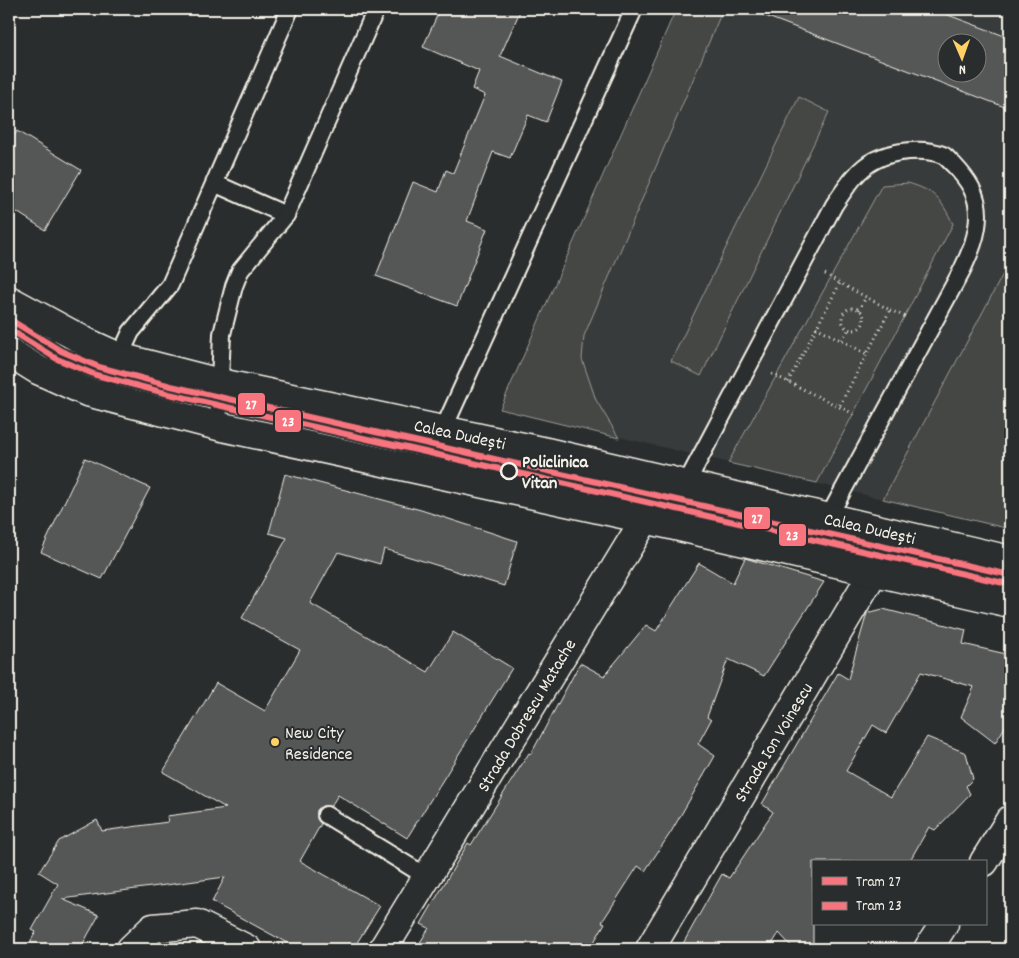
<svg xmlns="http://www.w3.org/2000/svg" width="1019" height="958" viewBox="0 0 1019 958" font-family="Dekko,sans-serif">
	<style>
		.built { fill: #373a3a; fill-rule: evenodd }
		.green { fill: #444645; stroke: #9c9c96 }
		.building { fill: #555756; stroke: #f4f1e8; fill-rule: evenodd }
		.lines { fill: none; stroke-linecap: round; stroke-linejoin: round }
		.lane-casing { stroke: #f4f1e8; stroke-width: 20 }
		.street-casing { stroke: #f4f1e8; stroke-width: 31 }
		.secondary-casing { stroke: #f4f1e8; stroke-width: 31 }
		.path { stroke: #f4f1e8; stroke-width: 3; stroke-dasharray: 1 4; stroke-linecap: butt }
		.lane { stroke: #2a2d2e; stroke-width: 16 }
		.street { stroke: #2a2d2e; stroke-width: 28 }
		.secondary { stroke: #2a2d2e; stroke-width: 28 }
		.tram-1-casing { stroke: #2a2d2e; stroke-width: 10 }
		.tram-2-casing { stroke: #2a2d2e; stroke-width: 10 }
		.tram-1 { stroke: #f8757f; stroke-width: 6 }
		.tram-2 { stroke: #f8757f; stroke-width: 6 }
		.stop-dot { fill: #2a2d2e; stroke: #f4f1e8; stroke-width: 2.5 }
		.poi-dot { fill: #ffd166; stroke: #2a2d2e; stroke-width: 2 }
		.labels { text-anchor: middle; stroke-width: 4; stroke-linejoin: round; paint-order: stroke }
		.street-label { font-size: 18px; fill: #f4f1e8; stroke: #2a2d2e }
		.stop-label { font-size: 18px; font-weight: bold; fill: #f4f1e8; stroke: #2a2d2e; text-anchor: start }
		.poi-label { font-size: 18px; fill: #f4f1e8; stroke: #2a2d2e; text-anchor: start }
		.line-badge { stroke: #2a2d2e; stroke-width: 2 }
		.badge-label { font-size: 14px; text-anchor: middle; font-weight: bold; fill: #fff }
	</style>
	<rect width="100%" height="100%" fill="#2a2d2e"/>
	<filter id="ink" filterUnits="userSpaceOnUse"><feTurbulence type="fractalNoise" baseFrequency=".02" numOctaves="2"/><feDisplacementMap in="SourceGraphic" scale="10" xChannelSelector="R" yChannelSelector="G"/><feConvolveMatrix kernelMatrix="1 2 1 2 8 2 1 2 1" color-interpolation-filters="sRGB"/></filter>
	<g filter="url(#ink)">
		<path class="built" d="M676 9H1010V529L500 409ZM946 42H976V72H946Z"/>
		<g class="green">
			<polygon points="676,9 723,9 584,336 582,359 596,400 619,438 500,409"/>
			<polygon points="799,97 829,112 701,376 671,361"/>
			<path d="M908 183C935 191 941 199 953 224L817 483 728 463 882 185Z"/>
			<polygon points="1010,261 1010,529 883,499"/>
		</g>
		<g class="building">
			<polygon points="440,9 521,9 500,56 562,82 546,122 528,115 510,158 493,152 467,221 487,229 457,306 376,276 413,182 438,192 446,170 453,173 485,95 472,89 479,71 423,47"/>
			<path d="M752 9H932L1010 38V109L752 11ZM946 42H976V72H946Z"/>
			<polygon points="17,131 81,170 45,230 9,207 9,145"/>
			<polygon points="85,458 150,488 102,579 41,552"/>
			<polygon points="285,474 421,510 517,541 504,586 384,549 380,564 338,552 310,603 428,672 453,632 512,668 407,838 338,795 331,806 322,806 317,810 317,819 321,824 300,861 380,906 353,949 298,949 212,902 225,877 62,899 99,915 80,949 26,949 36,932 32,930 58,884 39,872 59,841 97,820 102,831 168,822 167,816 226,808 163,772 216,683 265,711 300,650 242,618 287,538 269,533"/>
			<polygon points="745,558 824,582 764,676 728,659 707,717 711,720 698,744 715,756 671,832 645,871 638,866 602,922 605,923 590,949 416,949 429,928 421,924 468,843 471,845 529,753 531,754 580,663 604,676 646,625 656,631 699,563 733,583"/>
			<polygon points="883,609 966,630 963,644 1010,655 1010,719 995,743 961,717 974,687 921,672 886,733 873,725 846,771 891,797 927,737 966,753 973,779 966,786 970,794 935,830 929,827 909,862 813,862 813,949 794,949 779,933 769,949 680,949 722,874 729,878 773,812 762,804 838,673 848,679 867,613"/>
		</g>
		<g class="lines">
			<defs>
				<g id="lane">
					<polyline points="216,184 286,215"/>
					<polyline points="101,397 131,332 170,285 290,9"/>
					<polyline points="218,426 222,334 234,286 240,271 286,215 376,9"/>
					<polyline points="443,430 634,9"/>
					<path d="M686 484 834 205C845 189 857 169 875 160 893 151 924 147 943 155 947 157 950 162 954 165 968 180 978 194 978 215 978 235 970 253 962 270L828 518"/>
					<polyline points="326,815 427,877"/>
				</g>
				<g id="street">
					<polyline points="984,862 1010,820"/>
					<polyline points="131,949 153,928 197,924 247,949"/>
					<polyline points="383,949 669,480"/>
					<polyline points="650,949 874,571 893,533"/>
					<polyline points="928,949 944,924"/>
				</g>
				<g id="secondary">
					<polyline points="9,300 88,343 119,357 220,383 542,451 1010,560"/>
					<polyline points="9,352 38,370 87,392 218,426 645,519 1010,603"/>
				</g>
			</defs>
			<use href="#lane" class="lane-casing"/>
			<use href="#street" class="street-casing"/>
			<use href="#secondary" class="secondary-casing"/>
			<g class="path">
				<polyline points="825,274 840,283"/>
				<circle cx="853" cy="319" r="11"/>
				<polyline points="859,310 866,297"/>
				<polyline points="890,310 908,318"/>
				<polyline points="816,327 867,354"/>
				<polyline points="842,340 849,329"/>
				<polyline points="772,374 854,414"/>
				<polyline points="788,382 840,283 890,310 839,407"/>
			</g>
			<use href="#lane" class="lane"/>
			<use href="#street" class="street"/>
			<use href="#secondary" class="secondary"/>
			<defs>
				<polyline id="tram-1" points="9,319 61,351 99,367 171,386 1010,575"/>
				<polyline id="tram-2" points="9,329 57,359 96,375 169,394 1008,584"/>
			</defs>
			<use href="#tram-1" class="tram-1-casing"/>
			<use href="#tram-2" class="tram-2-casing"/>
			<use href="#tram-1" class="tram-1"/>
			<use href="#tram-2" class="tram-2"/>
		</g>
	</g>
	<circle class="stop-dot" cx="509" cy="471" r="8"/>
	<circle class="poi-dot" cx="275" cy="742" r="5"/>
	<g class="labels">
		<g class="street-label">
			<text transform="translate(460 434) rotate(12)" y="6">Calea Dudești</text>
			<text transform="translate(870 528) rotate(13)" y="6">Calea Dudești</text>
			<text transform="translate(526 715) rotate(-59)" y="6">Strada Dobrescu Matache</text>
			<text transform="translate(773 742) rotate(-59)" y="6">Strada Ion Voinescu</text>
		</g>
		<g class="stop-label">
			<text x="522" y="467">Policlinica<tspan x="522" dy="21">Vitan</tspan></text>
		</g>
		<g class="poi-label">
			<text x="285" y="738">New City<tspan x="285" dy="21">Residence</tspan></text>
		</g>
	</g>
	<g class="line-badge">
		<rect x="237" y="392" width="29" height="24" rx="5" fill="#f8757f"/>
		<rect x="274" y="409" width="28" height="24" rx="5" fill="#f8757f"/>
		<rect x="743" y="506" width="28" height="24" rx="5" fill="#f8757f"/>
		<rect x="778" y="523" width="29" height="24" rx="5" fill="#f8757f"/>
	</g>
	<g class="badge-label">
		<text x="251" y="409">27</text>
		<text x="288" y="426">23</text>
		<text x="757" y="523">27</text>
		<text x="792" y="540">23</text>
	</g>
	<rect width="1019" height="958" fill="none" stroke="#2a2d2e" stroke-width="30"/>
	<rect x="15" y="15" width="989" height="928" fill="none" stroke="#f4f1e8" stroke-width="2" filter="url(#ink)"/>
	<rect x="812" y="860" width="175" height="65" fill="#2a2d2e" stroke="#7b7b78"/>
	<rect x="822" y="877" width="25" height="8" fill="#f8757f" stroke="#7b7b78"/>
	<text x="856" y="886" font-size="15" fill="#f4f1e8">Tram 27</text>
	<rect x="822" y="902" width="25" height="8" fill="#f8757f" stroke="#7b7b78"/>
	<text x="856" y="910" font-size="15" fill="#f4f1e8">Tram 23</text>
	<g transform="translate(962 58) rotate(178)"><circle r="24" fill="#2a2d2e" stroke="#7b7b78"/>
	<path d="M0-4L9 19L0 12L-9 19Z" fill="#ffd166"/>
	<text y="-8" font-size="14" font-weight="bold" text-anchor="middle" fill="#f4f1e8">N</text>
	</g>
</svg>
